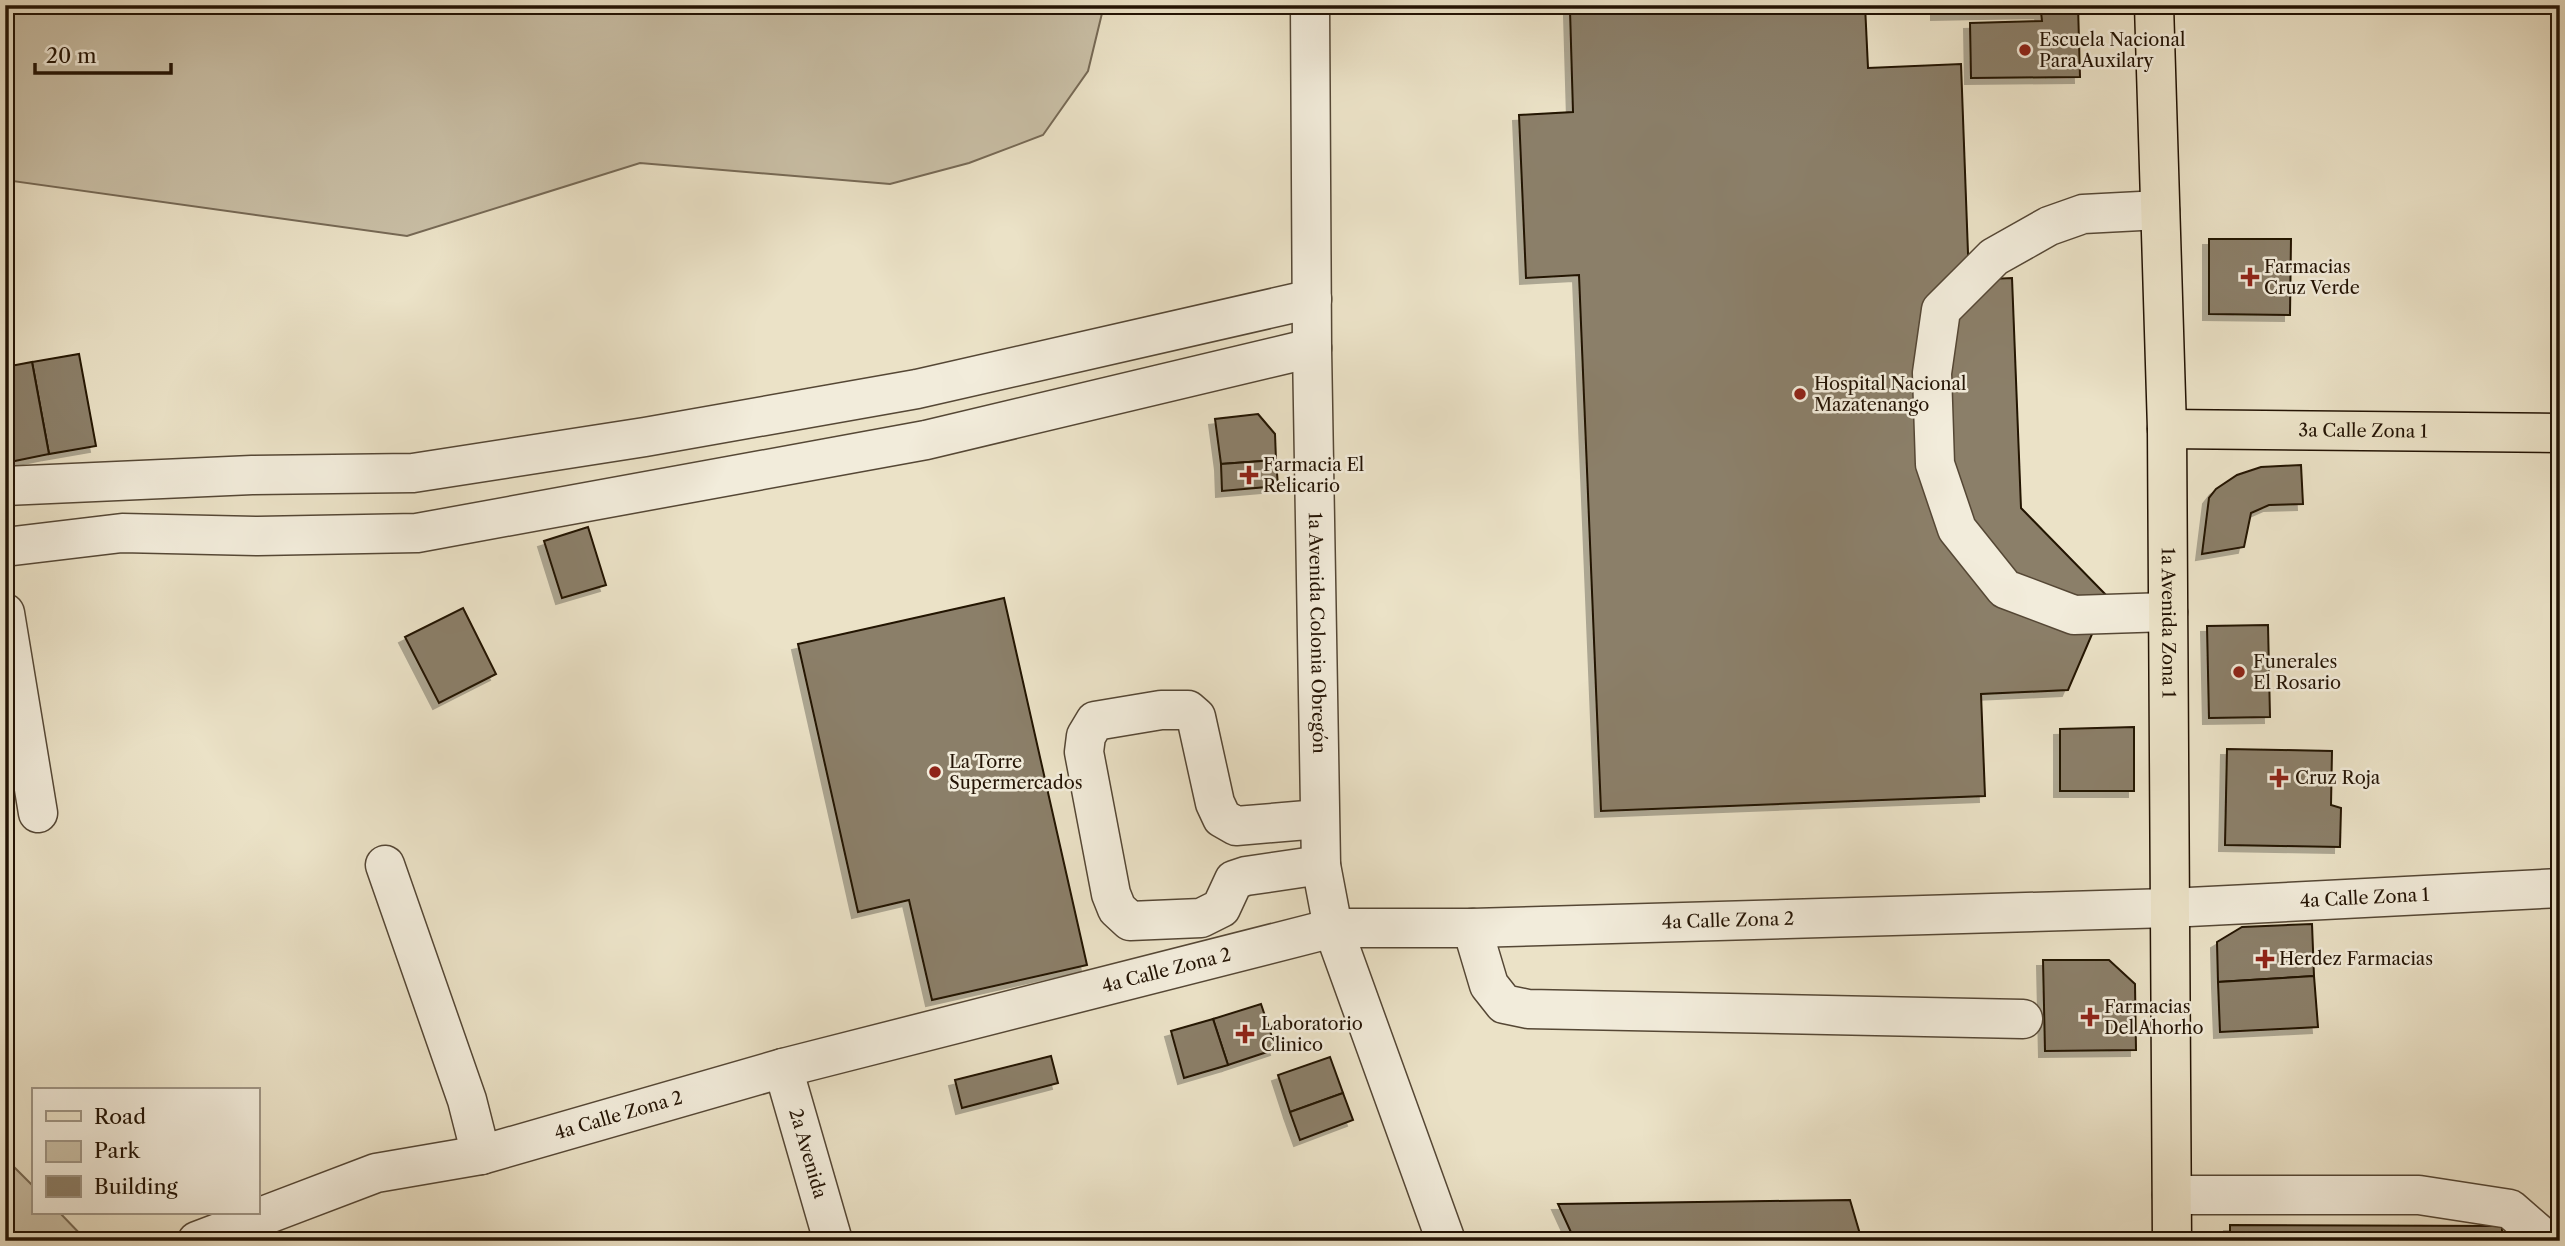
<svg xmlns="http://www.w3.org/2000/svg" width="2565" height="1246" viewBox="0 0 2565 1246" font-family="'Libre Caslon Text',serif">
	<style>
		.green { fill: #c9bfa6; stroke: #766955; stroke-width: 2 }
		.building { fill: #8b7f69; stroke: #231304; stroke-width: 2; filter: url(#shadow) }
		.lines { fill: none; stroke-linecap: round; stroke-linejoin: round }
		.minor-casing { stroke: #554735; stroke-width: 41 }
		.major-casing { stroke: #231304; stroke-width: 41 }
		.minor { stroke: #f2ecdb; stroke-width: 38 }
		.major { stroke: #ebe2c7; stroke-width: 38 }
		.poi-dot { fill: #8f2418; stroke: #f2ecdb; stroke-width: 2.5 }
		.labels { text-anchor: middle; stroke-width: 5; stroke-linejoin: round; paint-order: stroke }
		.poi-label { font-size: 18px; fill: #231304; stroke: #f2ecdb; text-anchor: start }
		.street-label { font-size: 18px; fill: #231304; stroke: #f2ecdb }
	</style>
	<defs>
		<filter id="shadow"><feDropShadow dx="-6" dy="6" stdDeviation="0" flood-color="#0004"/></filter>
	</defs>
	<rect width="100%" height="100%" fill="#ebe2c7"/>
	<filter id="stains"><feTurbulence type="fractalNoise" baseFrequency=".00286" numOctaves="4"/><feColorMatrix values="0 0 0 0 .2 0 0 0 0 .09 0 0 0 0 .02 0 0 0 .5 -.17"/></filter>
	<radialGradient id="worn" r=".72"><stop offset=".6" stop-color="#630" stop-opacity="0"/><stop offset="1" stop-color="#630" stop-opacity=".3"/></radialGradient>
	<g class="green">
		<polygon points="5,5 1104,5 1088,71 1043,135 969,163 890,184 640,163 407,236 5,180"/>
		<polygon points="5,1158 33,1186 33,1213 60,1213 85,1239 93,1241 5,1241"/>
	</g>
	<g class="building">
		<polygon points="1684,5 1865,5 1868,68 1961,64 1969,280 2012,278 2021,508 2108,597 2068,690 1981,694 1985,796 1601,811 1579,275 1526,278 1519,115 1573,112 1570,10"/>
		<polygon points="1937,5 2078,5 2080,77 1971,78 1970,23 2042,21 2041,12 1937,14"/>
		<polygon points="2209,239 2291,239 2290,315 2209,314"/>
		<polygon points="79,354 96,446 49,454 32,362"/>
		<polygon points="32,362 49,454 5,463 5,367"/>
		<polygon points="1258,414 1275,434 1276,460 1221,464 1215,419"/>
		<polygon points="1276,460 1278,486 1222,491 1221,464"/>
		<polygon points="2301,465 2303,504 2269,505 2251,513 2244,547 2202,554 2209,498 2216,489 2237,475 2261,467"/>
		<polygon points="588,527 606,585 562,598 544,541"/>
		<polygon points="1004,598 1087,965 932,1000 909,900 858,912 798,644"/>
		<polygon points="463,608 496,674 439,703 405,637"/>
		<polygon points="2268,625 2270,717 2209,718 2207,626"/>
		<polygon points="2134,727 2134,791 2060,791 2060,729"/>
		<polygon points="2227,749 2332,751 2331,805 2341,808 2340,847 2225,845"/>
		<polygon points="2312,924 2314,976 2218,982 2217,942 2242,927"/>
		<polygon points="2043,960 2109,960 2135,984 2136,1050 2045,1051"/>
		<polygon points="2314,976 2318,1027 2220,1032 2218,982"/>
		<polygon points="1261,1004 1276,1049 1228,1065 1213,1019"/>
		<polygon points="1213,1019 1228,1065 1184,1078 1171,1031"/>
		<polygon points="1051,1056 1058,1083 962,1108 955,1080"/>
		<polygon points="1330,1057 1343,1093 1290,1112 1278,1075"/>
		<polygon points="1343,1093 1353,1120 1300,1140 1290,1112"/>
		<polygon points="1850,1200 1862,1241 1575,1241 1558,1204"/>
		<polygon points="2230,1225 2502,1226 2502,1241 2230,1241"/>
	</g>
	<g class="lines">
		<defs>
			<g id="minor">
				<path id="s1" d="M1310 5 1312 348 1321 865 1333 928 1446 1241"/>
				<polyline points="2160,210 2083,214 2049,226 1994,257 1941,310 1932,373 1935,464 1957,529 2005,589 2074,615 2168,612"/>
				<polyline points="5,486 252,475 413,473 645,437 917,389 1312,299"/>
				<polyline points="5,547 122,533 258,536 417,533 926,440 1312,348"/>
				<polyline points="5,613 38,813"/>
				<polyline points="1319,819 1236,826 1222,818 1215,803 1196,717 1188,710 1161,710 1095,721 1086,736 1084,752 1111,894 1117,909 1130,921 1201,918 1221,908 1234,880 1246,876 1321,865"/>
				<polyline points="385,865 467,1100 481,1155"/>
				<polyline points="1472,928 1489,985 1504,1004 1528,1009 2023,1019"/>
				<path id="s2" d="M783 1068 833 1241"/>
				<polyline points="2172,1195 2419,1195 2510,1209 2541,1236 2542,1241"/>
				<path id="s3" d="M197 1241 376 1173 481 1155 783 1068 1333 928H1472L2169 908 2560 888"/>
			</g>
			<g id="major">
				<path id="s4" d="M2154 5 2167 429 2172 1241"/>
				<path id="s5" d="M2167 429 2560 433"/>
			</g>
		</defs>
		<use href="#minor" class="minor-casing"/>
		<use href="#major" class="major-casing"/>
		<use href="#minor" class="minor"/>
		<use href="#major" class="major"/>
	</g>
	<g class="poi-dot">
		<circle cx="2025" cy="50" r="7"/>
		<path d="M2246.5 266.5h7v7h7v7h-7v7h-7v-7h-7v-7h7z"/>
		<circle cx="1800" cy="394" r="7"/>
		<path d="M1245.5 464.5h7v7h7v7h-7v7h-7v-7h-7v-7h7z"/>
		<circle cx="2239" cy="672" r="7"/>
		<circle cx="935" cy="772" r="7"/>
		<path d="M2275.5 767.5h7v7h7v7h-7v7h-7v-7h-7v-7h7z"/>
		<path d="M2261.5 948.5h7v7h7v7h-7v7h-7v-7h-7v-7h7z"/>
		<path d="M2086.5 1006.5h7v7h7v7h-7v7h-7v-7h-7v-7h7z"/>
		<path d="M1241.5 1023.5h7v7h7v7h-7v7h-7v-7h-7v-7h7z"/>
	</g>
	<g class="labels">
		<g class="poi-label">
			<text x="2039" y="46">Escuela Nacional<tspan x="2039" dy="21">Para Auxilary</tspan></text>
			<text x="2264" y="273">Farmacias<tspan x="2264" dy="21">Cruz Verde</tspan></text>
			<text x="1814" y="390">Hospital Nacional<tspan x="1814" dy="21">Mazatenango</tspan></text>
			<text x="1263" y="471">Farmacia El<tspan x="1263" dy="21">Relicario</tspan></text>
			<text x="2253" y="668">Funerales<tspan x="2253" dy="21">El Rosario</tspan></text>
			<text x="949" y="768">La Torre<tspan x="949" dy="21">Supermercados</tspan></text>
			<text x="2295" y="784">Cruz Roja</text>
			<text x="2279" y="965">Herdez Farmacias</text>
			<text x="2104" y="1013">Farmacias<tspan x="2104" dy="21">Del Ahorho</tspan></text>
			<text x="1261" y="1030">Laboratorio<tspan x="1261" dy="21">Clinico</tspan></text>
		</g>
		<g class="street-label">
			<text dy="6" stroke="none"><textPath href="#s5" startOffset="196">3a Calle Zona 1</textPath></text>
			<text dy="6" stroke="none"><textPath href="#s4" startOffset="618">1a Avenida Zona 1</textPath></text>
			<text dy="6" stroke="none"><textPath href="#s1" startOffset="628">1a Avenida Colonia Obregón</textPath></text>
			<text dy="6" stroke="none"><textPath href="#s3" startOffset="2212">4a Calle Zona 1</textPath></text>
			<text dy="6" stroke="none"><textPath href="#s3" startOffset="1575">4a Calle Zona 2</textPath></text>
			<text dy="6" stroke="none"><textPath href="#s3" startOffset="1008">4a Calle Zona 2</textPath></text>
			<text dy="6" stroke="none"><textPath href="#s3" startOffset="441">4a Calle Zona 2</textPath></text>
			<text dy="6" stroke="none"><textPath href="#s2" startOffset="89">2a Avenida</textPath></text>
		</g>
	</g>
	<rect width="2565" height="1246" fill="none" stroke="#ebe2c7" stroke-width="28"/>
	<rect x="7" y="7" width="2551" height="1232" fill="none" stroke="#231304" stroke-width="3.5"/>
	<rect x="14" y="14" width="2537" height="1218" fill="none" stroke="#231304" stroke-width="2"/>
	<rect x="32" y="1088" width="228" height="126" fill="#f2ecdb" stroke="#9f9585" stroke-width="2"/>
	<rect x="46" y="1111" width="35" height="10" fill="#ebe2c7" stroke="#9f9585" stroke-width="2"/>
	<text x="94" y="1124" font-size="21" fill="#231304">Road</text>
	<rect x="46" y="1141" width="35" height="21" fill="#c9bfa6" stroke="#9f9585" stroke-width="2"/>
	<text x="94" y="1158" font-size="21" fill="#231304">Park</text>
	<rect x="46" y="1176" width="35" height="21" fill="#8b7f69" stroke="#9f9585" stroke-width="2"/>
	<text x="94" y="1194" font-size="21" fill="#231304">Building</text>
	<path d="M35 63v10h136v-10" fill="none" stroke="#231304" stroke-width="3.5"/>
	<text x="46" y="63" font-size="21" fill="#231304" stroke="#f2ecdb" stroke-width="5" paint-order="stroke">20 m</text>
	<rect width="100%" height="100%" filter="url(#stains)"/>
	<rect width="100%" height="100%" fill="url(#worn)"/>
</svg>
